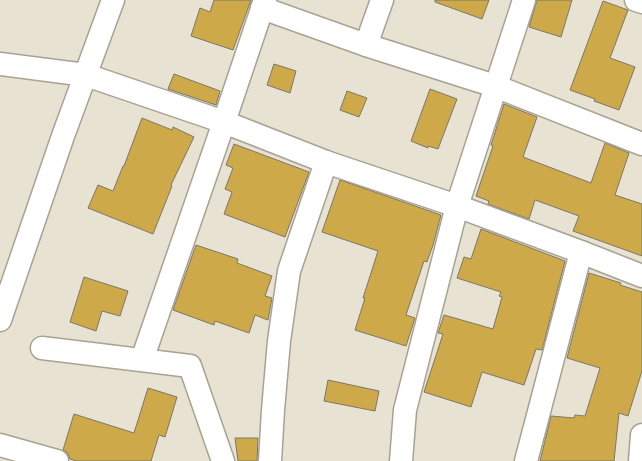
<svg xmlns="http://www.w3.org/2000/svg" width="642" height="461" viewBox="0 0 642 461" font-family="'Archivo Narrow',sans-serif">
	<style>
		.building { fill: #cea949; stroke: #7d7768 }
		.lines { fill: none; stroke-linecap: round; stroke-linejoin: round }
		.minor-casing { stroke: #a8a293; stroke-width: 25 }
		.minor { stroke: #fff; stroke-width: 22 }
	</style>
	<rect width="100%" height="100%" fill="#e8e2d2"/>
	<g class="building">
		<polygon points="214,0 251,0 233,50 191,36 200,8 210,12"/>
		<polygon points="435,0 489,0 482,19 435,2"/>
		<polygon points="537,0 572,0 561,37 529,27"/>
		<polygon points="603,1 628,10 610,58 635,67 619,110 594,101 595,99 570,90"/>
		<polygon points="274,64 296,71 290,93 267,85"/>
		<polygon points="174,74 220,91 216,105 168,89"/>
		<polygon points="430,89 457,99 438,149 428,146 428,148 411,141"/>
		<polygon points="347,91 367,98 359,117 340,110"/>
		<polygon points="504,104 537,117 523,157 591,183 605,143 629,153 615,195 642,204 642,256 573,231 579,216 535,200 529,219 488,204 489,201 476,196 493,146 491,145"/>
		<polygon points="142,118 172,130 173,127 194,137 171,185 172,186 153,234 88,208 98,185 113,191 123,166 124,166"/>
		<polygon points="234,144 309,172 285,237 224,214 232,192 225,189 233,168 226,165"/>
		<polygon points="340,180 441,215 433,245 427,262 424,261 406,315 415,318 406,346 355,330 365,298 363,298 378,251 322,232"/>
		<polygon points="481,229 565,261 542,350 536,349 524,385 482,372 471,407 424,392 443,334 438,333 444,315 493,329 502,297 499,296 501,292 457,278 464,257 471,259"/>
		<polygon points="196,245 238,259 237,263 272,276 265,296 272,298 268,320 255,315 249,333 215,321 214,325 173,310"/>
		<polygon points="589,273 621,283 620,285 642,292 642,371 628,416 619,413 614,461 540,461 551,416 574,418 575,415 585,416 600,368 567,358"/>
		<polygon points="84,277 128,291 120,316 102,311 96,331 70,322"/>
		<polygon points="328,380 379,391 375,411 324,401"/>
		<polygon points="148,388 177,397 165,437 159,435 151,461 76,461 70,459 67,452 63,450 74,414 134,433"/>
		<polygon points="235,438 258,438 257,461 238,461"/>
	</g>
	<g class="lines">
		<defs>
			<g id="minor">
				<polyline points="636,0 642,2"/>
				<polyline points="262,8 366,45 495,86 642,144"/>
				<polyline points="366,45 382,0"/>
				<polyline points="0,64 86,75 224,122 265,0"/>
				<polyline points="581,252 642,276"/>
				<polyline points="0,320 63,136 113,0"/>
				<polyline points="42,348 190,366 223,461"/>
				<polyline points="142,360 224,122 326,162 457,206 581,252 526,461"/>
				<polyline points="0,445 57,461"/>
				<polyline points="270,461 273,410 279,341 289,271 326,162"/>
				<polyline points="401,461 405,410 457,206 524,0"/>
				<polyline points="640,461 642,435"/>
			</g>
		</defs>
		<use href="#minor" class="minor-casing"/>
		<use href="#minor" class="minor"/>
	</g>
</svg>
